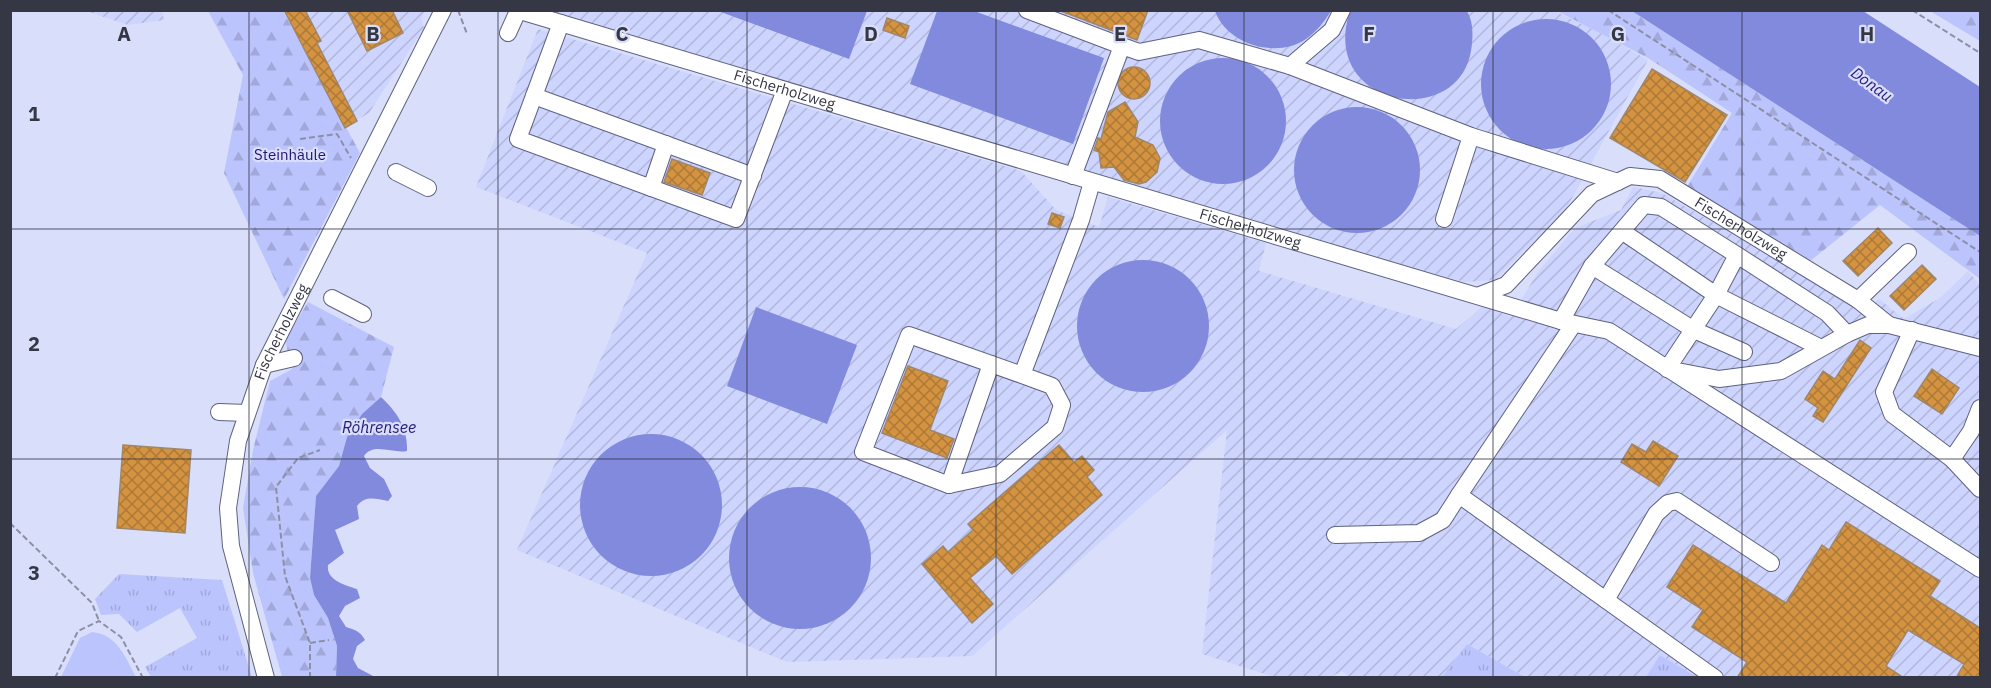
<svg xmlns="http://www.w3.org/2000/svg" width="1991" height="688" viewBox="0 0 1991 688" font-family="'IBM Plex Sans',sans-serif">
	<style>
		.industrial { fill: url(#industrial-furrows) }
		.grass { fill: url(#grass-tufts) }
		.forest { fill: url(#forest-firs) }
		.green { fill: #bcc4fd }
		.water { fill: #828ade }
		.building { fill: url(#building-cross-hatch); stroke: #9f876c; stroke-width: 1.5 }
		.lines { fill: none; stroke-linecap: round; stroke-linejoin: round }
		.minor-casing { stroke: #5e6280; stroke-width: 18 }
		.path { stroke: #8c90a5; stroke-width: 2; stroke-dasharray: 6 3; stroke-linecap: butt }
		.minor { stroke: #fff; stroke-width: 16 }
		.grid { fill: none; stroke: #353744; stroke-width: 1.5; stroke-opacity: 0.55 }
		.labels { text-anchor: middle; stroke-width: 4.5; stroke-linejoin: round; paint-order: stroke }
		.street-label { font-size: 15px; fill: #353744; stroke: #d9defa }
		.park-label { font-size: 15px; fill: #231376; stroke: #d9defa }
		.water-label { font-size: 16px; font-style: italic; fill: #261a7c; stroke: #d9defa }
		.grid-label { font-size: 20px; text-anchor: middle; font-weight: bold; fill: #353744; stroke: #d9defa; stroke-width: 4.5; stroke-linejoin: round; paint-order: stroke }
	</style>
	<defs>
		<pattern id="industrial-furrows" width="10" height="10" patternUnits="userSpaceOnUse" patternTransform="scale(1.5)"><rect width="10" height="10" fill="#cdd4fe"/><path d="M-1 1l2-2M0 10L10 0M9 11l2-2" fill="none" stroke="#b1b7db"/></pattern>
		<pattern id="grass-tufts" width="24" height="20" patternUnits="userSpaceOnUse" patternTransform="scale(1.5)"><rect width="24" height="20" fill="#bcc4fd"/><path d="M3 7l-1-3M5 7V3M7 7l1-3M15 17l-1-3M17 17v-4M19 17l1-3" fill="none" stroke="#a2a9da"/></pattern>
		<pattern id="forest-firs" width="22" height="20" patternUnits="userSpaceOnUse" patternTransform="scale(1.5)"><rect width="22" height="20" fill="#bcc4fd"/><path d="M5 1l3.5 6h-7zM16 11l3.5 6h-7z" fill="#a2a9da"/></pattern>
		<pattern id="building-cross-hatch" width="8" height="8" patternUnits="userSpaceOnUse" patternTransform="scale(1.5)"><rect width="8" height="8" fill="#d49340"/><path d="M0 0l8 8M0 8l8-8" fill="none" stroke="#ad7937"/></pattern>
	</defs>
	<rect width="100%" height="100%" fill="#d9defa"/>
	<g class="industrial">
		<polygon points="1552,10 1595,30 1648,60 1566,209 1495,280 1464,282 1289,233 551,11"/>
		<polygon points="86,11 162,11 164,20 128,25"/>
		<polygon points="284,11 425,11 421,19 424,28 369,113 345,127"/>
		<polygon points="538,29 1021,171 1056,210 1099,227 1108,197 1266,243 1259,271 1456,329 1483,306 1511,317 1538,272 1575,228 1621,210 1633,187 1662,193 1863,310 1879,299 1904,319 1940,298 1968,271 1980,285 1980,677 1697,677 1660,655 1646,677 1525,677 1467,644 1442,677 1349,677 1342,671 1331,677 1274,677 1202,654 1227,430 972,656 787,662 517,550 647,253 476,187"/>
	</g>
	<g class="grass">
		<polygon points="119,574 222,580 252,677 151,677 145,667 197,638 180,608 137,632 119,614 101,615 95,599"/>
		<polygon points="1467,644 1525,677 1442,677"/>
		<polygon points="1660,655 1697,677 1646,677"/>
	</g>
	<g class="forest">
		<polygon points="208,11 283,11 360,153 284,299 224,173 243,75"/>
		<polygon points="1557,11 1632,11 1980,236 1980,279 1880,205 1809,262 1685,190 1732,113 1648,58"/>
		<polygon points="1930,11 1980,11 1980,41"/>
		<polygon points="308,302 394,347 381,397 362,414 347,437 339,466 316,496 310,578 314,595 328,618 337,646 336,677 282,677 253,573 243,508 253,450 270,381 292,369 285,340"/>
	</g>
	<path class="green" d="M92 632C117 634 126 658 136 677H61L80 638Z"/>
	<g class="water">
		<polygon points="718,11 867,10 867,11 849,59"/>
		<polygon points="937,11 974,11 1104,58 1073,144 910,84"/>
		<path d="M1215 11V10L1331 11C1324 22 1317 31 1306 39 1277 59 1227 45 1215 11Z"/>
		<path d="M1350 11H1467C1474 23 1473 38 1471 51 1457 131 1318 107 1350 11Z"/>
		<polygon points="1632,11 1863,11 1980,87 1980,236"/>
		<circle cx="1546" cy="84" r="65"/>
		<circle cx="1223" cy="121" r="63"/>
		<circle cx="1357" cy="170" r="63"/>
		<circle cx="1143" cy="326" r="66"/>
		<polygon points="756,307 857,345 827,424 727,386"/>
		<path d="M381 397C397 412 408 428 407 451 393 454 374 442 364 456L370 468 384 479 392 496 388 501C375 499 366 495 357 506L359 519 335 530 344 553 328 565C326 580 345 585 357 589L360 598 345 606 339 616 346 627C355 630 360 631 365 640L357 646 353 659 358 668 375 677H336L337 646 328 618 314 595 310 578 316 496 339 466 347 437 362 414Z"/>
		<circle cx="651" cy="505" r="71"/>
		<circle cx="800" cy="558" r="71"/>
	</g>
	<g class="building">
		<polygon points="284,10 305,10 321,41 317,43 357,121 345,128"/>
		<polygon points="347,10 392,10 403,33 367,51"/>
		<polygon points="1058,10 1148,10 1137,40"/>
		<polygon points="887,18 909,26 905,38 883,30"/>
		<circle cx="1134" cy="83" r="16"/>
		<polygon points="1652,69 1727,115 1685,182 1610,138"/>
		<polygon points="1125,102 1138,122 1135,137 1153,145 1160,158 1157,172 1146,182 1139,184 1124,180 1114,167 1101,168 1099,152 1094,150 1098,138 1101,139 1108,112"/>
		<polygon points="672,159 710,173 702,195 664,182"/>
		<polygon points="1052,213 1064,217 1060,228 1048,224"/>
		<polygon points="1878,228 1892,243 1858,276 1843,261"/>
		<polygon points="1922,265 1936,279 1904,310 1890,296"/>
		<polygon points="1860,340 1871,348 1823,422 1813,416 1818,408 1805,399 1823,371 1835,379"/>
		<polygon points="908,366 948,381 930,430 954,439 947,458 882,433"/>
		<polygon points="1932,369 1959,388 1942,414 1914,396"/>
		<polygon points="1653,441 1678,456 1659,486 1621,462 1632,444 1646,452"/>
		<polygon points="123,445 191,450 185,533 117,528"/>
		<polygon points="1059,445 1074,462 1082,456 1094,470 1087,477 1102,495 1012,574 996,556 970,578 993,604 972,623 922,564 943,546 948,552 973,530 968,524"/>
		<polygon points="1846,522 1940,581 1930,596 1980,628 1980,678 1956,678 1964,664 1908,630 1886,666 1904,678 1737,678 1747,662 1692,627 1703,610 1667,587 1693,545 1786,603 1822,545 1829,550"/>
	</g>
	<g class="lines">
		<defs>
			<g id="minor">
				<path id="s1" d="M517 10 1561 321 1609 331 1980 569"/>
				<polyline points="1027,10 1122,46 1073,176"/>
				<polyline points="561,23 518,139 736,219 785,90"/>
				<polyline points="508,33 518,11"/>
				<polyline points="1122,46 1139,52 1199,40 1290,66 1471,136 1618,182"/>
				<polyline points="1290,66 1332,30 1342,10"/>
				<polyline points="534,96 753,176"/>
				<polyline points="396,172 428,188"/>
				<polyline points="651,188 666,144"/>
				<polyline points="1444,219 1471,136"/>
				<polyline points="1623,232 1716,295 1821,348"/>
				<polyline points="1737,255 1716,295 1667,369 1719,379 1781,371 1847,334 1868,325 1889,325 1980,348"/>
				<polyline points="1592,266 1694,330 1744,352"/>
				<path id="s2" d="M1480 295 1506 285 1592 194 1630 176 1660 179 1858 300 1908 252"/>
				<polyline points="332,298 363,314"/>
				<polyline points="1858,300 1889,325"/>
				<polyline points="1561,321 1592,266 1644,205 1661,207 1737,255 1827,313 1847,334"/>
				<polyline points="1573,325 1459,495 1715,678"/>
				<polyline points="1912,330 1884,392 1892,414 1952,459 1980,489"/>
				<polyline points="264,365 294,358"/>
				<polyline points="1022,375 909,335 863,452 949,485 1000,474 1055,427 1062,405 1052,386 1022,375 1081,220 1092,182"/>
				<polyline points="219,412 247,413"/>
				<polyline points="1952,459 1971,431 1980,408"/>
				<polyline points="949,485 991,364"/>
				<polyline points="1335,535 1419,533 1443,520 1459,495"/>
				<polyline points="1606,600 1656,514 1668,503 1677,501 1771,563"/>
				<path id="s3" d="M266 678 231 546 228 508 238 441 264 365 443 10"/>
			</g>
		</defs>
		<use href="#minor" class="minor-casing"/>
		<g class="path">
			<polyline points="458,10 467,34"/>
			<polyline points="1608,10 1980,252"/>
			<polyline points="1912,10 1980,53"/>
			<polyline points="300,139 337,134 351,158"/>
			<polyline points="10,523 92,603 99,621"/>
			<polyline points="310,643 329,640"/>
			<polyline points="55,678 78,631 99,621 121,637 143,678"/>
			<polyline points="310,678 310,643 285,576 276,487 298,458 320,450"/>
		</g>
		<use href="#minor" class="minor"/>
	</g>
	<path class="grid" d="M249 10V678M498 10V678M747 10V678M996 10V678M1244 10V678M1493 10V678M1742 10V678M10 229H1980M10 459H1980"/>
	<g class="labels">
		<g class="street-label">
			<text dy="5" stroke="none"><textPath href="#s1" startOffset="279">Fischerholzweg</textPath></text>
			<text dy="5" stroke="none"><textPath href="#s1" startOffset="765">Fischerholzweg</textPath></text>
			<text dy="5" stroke="none"><textPath href="#s2" startOffset="320">Fischerholzweg</textPath></text>
			<text dy="5" stroke="none"><textPath href="#s3" startOffset="360">Fischerholzweg</textPath></text>
		</g>
		<g class="park-label">
			<text x="290" y="160">Steinhäule</text>
		</g>
		<g class="water-label">
			<text transform="translate(1872 84) rotate(36)" y="6">Donau</text>
			<text x="379" y="433">Röhrensee</text>
		</g>
	</g>
	<g class="grid-label">
		<text x="124" y="41">A</text>
		<text x="373" y="41">B</text>
		<text x="622" y="41">C</text>
		<text x="871" y="41">D</text>
		<text x="1120" y="41">E</text>
		<text x="1369" y="41">F</text>
		<text x="1618" y="41">G</text>
		<text x="1867" y="41">H</text>
		<text x="34" y="121">1</text>
		<text x="34" y="351">2</text>
		<text x="34" y="580">3</text>
	</g>
	<rect width="1991" height="688" fill="none" stroke="#353744" stroke-width="24"/>
</svg>
